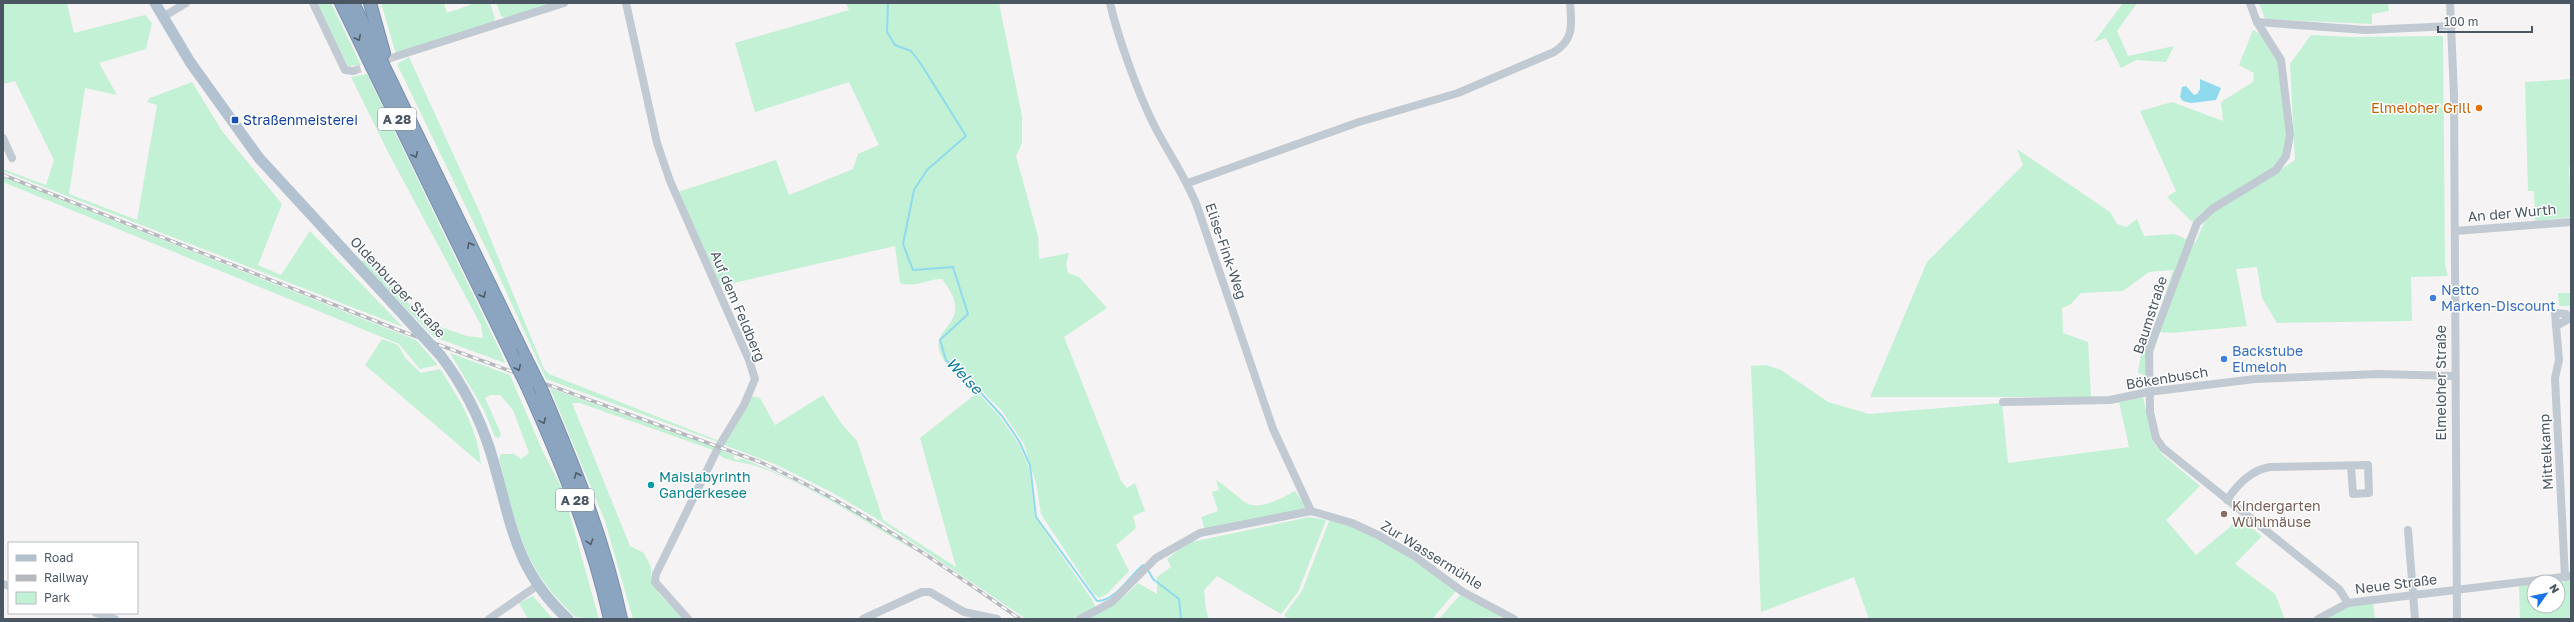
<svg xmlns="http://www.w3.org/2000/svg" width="2574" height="622" viewBox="0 0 2574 622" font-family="'Golos Text',sans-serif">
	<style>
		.green { fill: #c3f1d5 }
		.water { fill: #90daee }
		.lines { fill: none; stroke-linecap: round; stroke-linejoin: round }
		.stream { stroke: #90daee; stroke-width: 2 }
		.minor-tunnel { stroke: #caccce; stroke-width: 8; stroke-dasharray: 8 4; stroke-linecap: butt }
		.highway-casing { stroke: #7690ad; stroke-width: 14 }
		.minor { stroke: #c1cad2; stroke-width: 8 }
		.major { stroke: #b3c2d1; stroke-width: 11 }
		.highway { stroke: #8ba5c1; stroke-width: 12 }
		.rail-casing { stroke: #b5b8bd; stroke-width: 3.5 }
		.rail { stroke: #fff; stroke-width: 2; stroke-dasharray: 6; stroke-linecap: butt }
		.highway-bridge-casing { stroke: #7690ad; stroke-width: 14; stroke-linecap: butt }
		.major-bridge { stroke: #b3c2d1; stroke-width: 11 }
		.highway-bridge { stroke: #8ba5c1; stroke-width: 12 }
		.oneway { stroke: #505e6b }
		.food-dot { fill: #e8710a; stroke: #fff; stroke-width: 1.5 }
		.transit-dot { fill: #1a4fb4; stroke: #fff; stroke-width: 1.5 }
		.shop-dot { fill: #3f7fe0; stroke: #fff; stroke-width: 1.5 }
		.culture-dot { fill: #0f9aa8; stroke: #fff; stroke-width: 1.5 }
		.education-dot { fill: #8d6e63; stroke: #fff; stroke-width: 1.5 }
		.labels { text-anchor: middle; stroke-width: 3; stroke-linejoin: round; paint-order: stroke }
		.shield { fill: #fff; stroke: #808990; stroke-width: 1 }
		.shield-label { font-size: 13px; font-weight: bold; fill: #4a5661 }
		.food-label { font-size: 14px; fill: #c56008; stroke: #fff; text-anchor: end }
		.transit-label { font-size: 14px; fill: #164399; stroke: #fff; text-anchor: start }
		.street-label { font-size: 14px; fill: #4a5661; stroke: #fff }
		.shop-label { font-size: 14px; fill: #366cbe; stroke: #fff; text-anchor: start }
		.culture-label { font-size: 14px; fill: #0d838f; stroke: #fff; text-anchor: start }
		.education-label { font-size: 14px; fill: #785e54; stroke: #fff; text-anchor: start }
		.water-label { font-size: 15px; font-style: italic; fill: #0c7c9b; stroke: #fff }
	</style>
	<rect width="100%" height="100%" fill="#f5f3f3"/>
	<g class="green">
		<polygon points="3,3 67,3 74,33 145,15 152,23 146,49 99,63 117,95 85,88 69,194 137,220 157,105 147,102 150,98 192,82 222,131 282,204 258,265 281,275 310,231 403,327 3,171 3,169 46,185 54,160 15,81 3,84"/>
		<polygon points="317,3 331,3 361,65 348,66"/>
		<polygon points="381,3 444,3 447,13 475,3 490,3 495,18 493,24 396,54"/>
		<polygon points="496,3 557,3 507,19 501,16"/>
		<path d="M846 3H999L1022 116V143L1016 156 1038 236 1039 259 1069 253 1066 264 1068 273 1079 277 1107 308 1064 337 1121 481 1127 488 1135 483 1145 511 1133 516 1136 528 1116 545 1129 571 1107 594 1099 598 1093 593 1041 514 1036 483 1024 444 1002 411 976 385 978 393 1000 417 1018 443 1026 460 1029 468 1035 517 1093 601 1095 607 1072 619H1026L879 520 833 493 777 465 724 445 751 396 760 398 775 425 823 395 841 423 857 441 883 520 956 567 920 438 977 393C967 383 949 370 942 357 930 333 953 330 955 310 957 300 948 287 942 279 927 279 917 288 900 283L895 246 721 286 678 192 776 160 789 195 853 169 858 154 879 145 849 82 755 112 735 43 849 10Z"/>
		<polygon points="2123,3 2137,3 2117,31 2128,56 2174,46 2166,62 2136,60 2121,68 2106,38 2094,42"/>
		<polygon points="2259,3 2388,3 2389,11 2372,14 2372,24 2265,19"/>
		<polygon points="2253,30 2264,36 2279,62 2288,135 2284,154 2276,167 2202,212 2192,222 2167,197 2176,191 2140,111 2172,102 2223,121 2221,102 2253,82 2254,73 2239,65"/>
		<polygon points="2311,35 2351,37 2443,36 2445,266 2448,276 2411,277 2412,321 2277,323 2262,298 2257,267 2236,269 2247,326 2172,333 2160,332 2152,358 2150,377 2138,373 2144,334 2154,328 2173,270 2149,272 2123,291 2081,293 2071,304 2062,308 2063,333 2088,342 2091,397 1870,397 1927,262 2023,165 2017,149 2110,212 2117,224 2126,227 2137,219 2144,236 2174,234 2195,243 2209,212 2257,186 2295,160 2290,64"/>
		<polygon points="409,57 480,213 544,369 549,374 719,441 718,442 546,379 494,265 397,64"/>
		<polygon points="367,74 501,353 505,363 434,337 360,262 369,257 425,322 467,336 483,338 481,325 389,154 351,77"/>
		<polygon points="2571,79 2571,166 2569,167 2571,217 2535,221 2534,191 2528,191 2525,82"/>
		<polygon points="3,177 416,340 438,365 420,369 399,344 3,182"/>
		<polygon points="2558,293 2571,293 2571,306 2559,306"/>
		<path d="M382 339 398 345 406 359 421 373 440 369C460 400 477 427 481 464L365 365Z"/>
		<path d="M450 353 510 375 543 452 563 490 599 619 575 617C565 606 553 595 544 582 518 546 510 501 499 458L501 454H514L521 459 529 453 513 410 500 395H490L485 398 501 434 499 438 495 437 484 410Z"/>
		<polygon points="1766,365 1781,370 1828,402 1869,414 2002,403 2008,463 2129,447 2119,402 2143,397 2153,442 2163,455 2200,486 2166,520 2196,555 2229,528 2238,517 2262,536 2235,564 2275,594 2285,619 1869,619 1854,577 1761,612 1751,366"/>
		<polygon points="550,388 714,447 713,450 580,403 572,403 630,546 644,553 651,567 651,581 660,595 683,619 633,619 605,521"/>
		<path d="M720 450 734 455V459L739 460 740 458C802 481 861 514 916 551 865 522 814 487 759 467 750 463 722 461 719 454Z"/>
		<path d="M1216 480C1226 486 1234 494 1243 501 1259 513 1281 498 1295 491L1307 508 1205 530 1201 517 1218 511 1212 492 1219 490Z"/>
		<path d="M1309 517 1326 520 1298 592 1281 614 1217 576 1204 590 1206 610 1209 619H1086C1107 609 1122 600 1138 583L1157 594V577L1171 567 1167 559 1187 543Z"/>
		<path d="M1330 519C1378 533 1416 562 1456 591L1432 619H1288L1284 615 1302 591Z"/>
		<polygon points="2571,580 2571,619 2520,619 2519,586 2534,584 2534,606 2558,606 2558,582 2553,582"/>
		<polygon points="1460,595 1504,617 1439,619"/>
		<polygon points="533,596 553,619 528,619 519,603"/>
		<polygon points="2373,603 2375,619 2322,619 2351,606"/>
	</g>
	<polygon class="water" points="2200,79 2221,88 2216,100 2191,103 2183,101 2180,97 2182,87 2186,86 2194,95 2197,94 2200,89"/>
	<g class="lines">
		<g class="stream">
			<path d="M888 3 887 32 895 45 911 51 921 64 966 136 927 170 914 190 903 244 913 270 953 267 968 314 940 340 946 360 981 393 1002 416 1019 441 1030 465 1036 517 1097 601C1115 602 1130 575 1143 565L1145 567"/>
			<polyline points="1148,570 1153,579 1179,599 1181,619"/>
		</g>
		<polyline class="minor-tunnel" points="353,71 397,56"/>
		<defs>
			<g id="highway">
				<polyline points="341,3 510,351"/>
				<polyline points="353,3 525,357"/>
				<polyline points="370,3 384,53"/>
				<path d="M527 386C561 462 592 537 610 619"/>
				<path d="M542 391C574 466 604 539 621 619"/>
			</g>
		</defs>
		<use href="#highway" class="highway-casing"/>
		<g class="minor">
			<polyline points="313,3 345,70 353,71"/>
			<polyline points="626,3 657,143 670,181 749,360 755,379 744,405 719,446 656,574 655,582 688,619"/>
			<path d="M1110 3C1118 38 1139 96 1155 127 1169 154 1186 178 1197 206L1273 429 1311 511"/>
			<polyline points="2250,3 2257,22 2281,60 2290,135 2286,156 2276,170 2212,209 2197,223 2149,350 2150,412 2156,438 2163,448 2339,589 2348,603"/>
			<polyline points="2450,3 2454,95 2457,619"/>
			<polyline points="163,17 186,3"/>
			<polyline points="2257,22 2366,30 2452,26"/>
			<polyline points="397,56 564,3"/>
			<polyline points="3,138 12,158"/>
			<path d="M1188 183 1359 122 1458 93 1554 52C1574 39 1572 26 1570 3"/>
			<polyline points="2455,231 2571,222"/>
			<polyline points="2556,326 2567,320 2566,314 2555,313 2559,360 2555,378 2565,577"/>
			<polyline points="2003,402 2110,400 2148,392 2255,379 2378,374 2454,376"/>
			<path d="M2227 500C2237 485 2251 470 2270 467L2368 465 2369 493 2353 494 2351 466"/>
			<polyline points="2408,530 2415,619"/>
			<polyline points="3,584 9,586"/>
			<polyline points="96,613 115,619"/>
			<polyline points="489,619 538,585"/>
			<polyline points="863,619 922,592 930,592 964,612 997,619"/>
			<polyline points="1080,619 1112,602 1156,558 1200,533 1311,511 1352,523 1378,535 1414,556 1463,592 1514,619"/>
			<polyline points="2318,619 2348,603 2571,576"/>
		</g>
		<g class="major">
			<polyline points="155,3 190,62 259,158 409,321"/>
			<path d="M441 356C463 385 479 416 490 450 511 517 512 568 568 619"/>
		</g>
		<use href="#highway" class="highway"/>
		<defs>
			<path id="rail" d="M3 175 401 331 760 462C857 506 934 559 1020 619"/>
		</defs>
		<use href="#rail" class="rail-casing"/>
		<use href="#rail" class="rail"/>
		<defs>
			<g id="highway-bridge">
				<polyline points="510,351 527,386"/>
				<polyline points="525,357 542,391"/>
			</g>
		</defs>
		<use href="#highway-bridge" class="highway-bridge-casing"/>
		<polyline class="major-bridge" points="409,321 441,356"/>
		<use href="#highway-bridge" class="highway-bridge"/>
	</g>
	<defs><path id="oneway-chevron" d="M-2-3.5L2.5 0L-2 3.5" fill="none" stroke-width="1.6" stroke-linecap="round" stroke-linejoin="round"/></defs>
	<g class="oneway">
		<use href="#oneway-chevron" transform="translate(358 38) rotate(64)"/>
		<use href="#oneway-chevron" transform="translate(415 155) rotate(64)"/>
		<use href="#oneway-chevron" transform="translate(470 245) rotate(-116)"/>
		<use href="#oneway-chevron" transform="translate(483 295) rotate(64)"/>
		<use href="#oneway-chevron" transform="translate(518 368) rotate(64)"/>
		<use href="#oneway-chevron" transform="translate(543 421) rotate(66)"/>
		<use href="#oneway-chevron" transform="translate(577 475) rotate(-113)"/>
		<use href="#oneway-chevron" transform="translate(590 542) rotate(72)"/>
	</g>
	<circle class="food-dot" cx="2479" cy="108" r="4"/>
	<rect class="transit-dot" x="231" y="116" width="8" height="8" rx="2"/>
	<g class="shop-dot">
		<circle cx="2433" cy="298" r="4"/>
		<circle cx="2224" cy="359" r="4"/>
	</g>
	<circle class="culture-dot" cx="651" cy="485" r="4"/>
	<circle class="education-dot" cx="2224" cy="514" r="4"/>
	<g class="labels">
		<g class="shield">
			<rect x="378" y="108" width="38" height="22" rx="3"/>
			<rect x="556" y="489" width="38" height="22" rx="3"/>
		</g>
		<g class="shield-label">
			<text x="397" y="124">A 28</text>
			<text x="575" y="505">A 28</text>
		</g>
		<g class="food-label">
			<text x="2471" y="113">Elmeloher Grill</text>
		</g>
		<g class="transit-label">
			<text x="243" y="125">Straßenmeisterei</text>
		</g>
		<g class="street-label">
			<text transform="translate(2512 213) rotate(-5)" y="5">An der Wurth</text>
			<text transform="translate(1226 251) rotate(71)" y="5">Elise-Fink-Weg</text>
			<text transform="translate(398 287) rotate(47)" y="5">Oldenburger Straße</text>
			<text transform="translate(738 306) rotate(67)" y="5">Auf dem Feldberg</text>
			<text transform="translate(2150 315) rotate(-72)" y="5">Baumstraße</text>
			<text transform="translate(2167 378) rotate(-9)" y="5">Bökenbusch</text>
			<text transform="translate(2441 383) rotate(-90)" y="5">Elmeloher Straße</text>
			<text transform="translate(2546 452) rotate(-93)" y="5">Mittelkamp</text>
			<text transform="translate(1432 555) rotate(32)" y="5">Zur Wassermühle</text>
			<text transform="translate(2396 584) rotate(-7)" y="5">Neue Straße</text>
		</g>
		<g class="shop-label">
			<text x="2441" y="295">Netto<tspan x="2441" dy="16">Marken-Discount</tspan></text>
			<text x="2232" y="356">Backstube<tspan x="2232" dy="16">Elmeloh</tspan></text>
		</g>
		<g class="culture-label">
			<text x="659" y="482">Maislabyrinth<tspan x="659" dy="16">Ganderkesee</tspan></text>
		</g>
		<g class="education-label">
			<text x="2232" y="511">Kindergarten<tspan x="2232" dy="16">Wühlmäuse</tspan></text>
		</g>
		<g class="water-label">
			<text transform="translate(964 376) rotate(46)" y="5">Welse</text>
		</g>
	</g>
	<rect width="2574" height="622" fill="none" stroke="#4a5661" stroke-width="8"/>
	<rect x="8" y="542" width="130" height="72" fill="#ffffff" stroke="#b7bbc0"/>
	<rect x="16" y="555" width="20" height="6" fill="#b3c2d1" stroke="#b7bbc0"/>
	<text x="44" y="562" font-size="12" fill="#4a5661">Road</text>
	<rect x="16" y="575" width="20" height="6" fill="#b5b8bd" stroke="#b7bbc0"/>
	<text x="44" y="582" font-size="12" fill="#4a5661">Railway</text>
	<rect x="16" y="592" width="20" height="12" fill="#c3f1d5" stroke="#b7bbc0"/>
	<text x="44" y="602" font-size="12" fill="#4a5661">Park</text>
	<g transform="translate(2546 594) rotate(57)"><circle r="19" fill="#ffffff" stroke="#b7bbc0"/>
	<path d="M0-3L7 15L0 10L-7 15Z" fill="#1a73e8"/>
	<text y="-6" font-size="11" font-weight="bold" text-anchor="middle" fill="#4a5661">N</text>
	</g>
	<path d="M2438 26v6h94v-6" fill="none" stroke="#4a5661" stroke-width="2"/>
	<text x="2444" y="26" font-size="12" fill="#4a5661" stroke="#ffffff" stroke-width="3" paint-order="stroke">100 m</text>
</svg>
